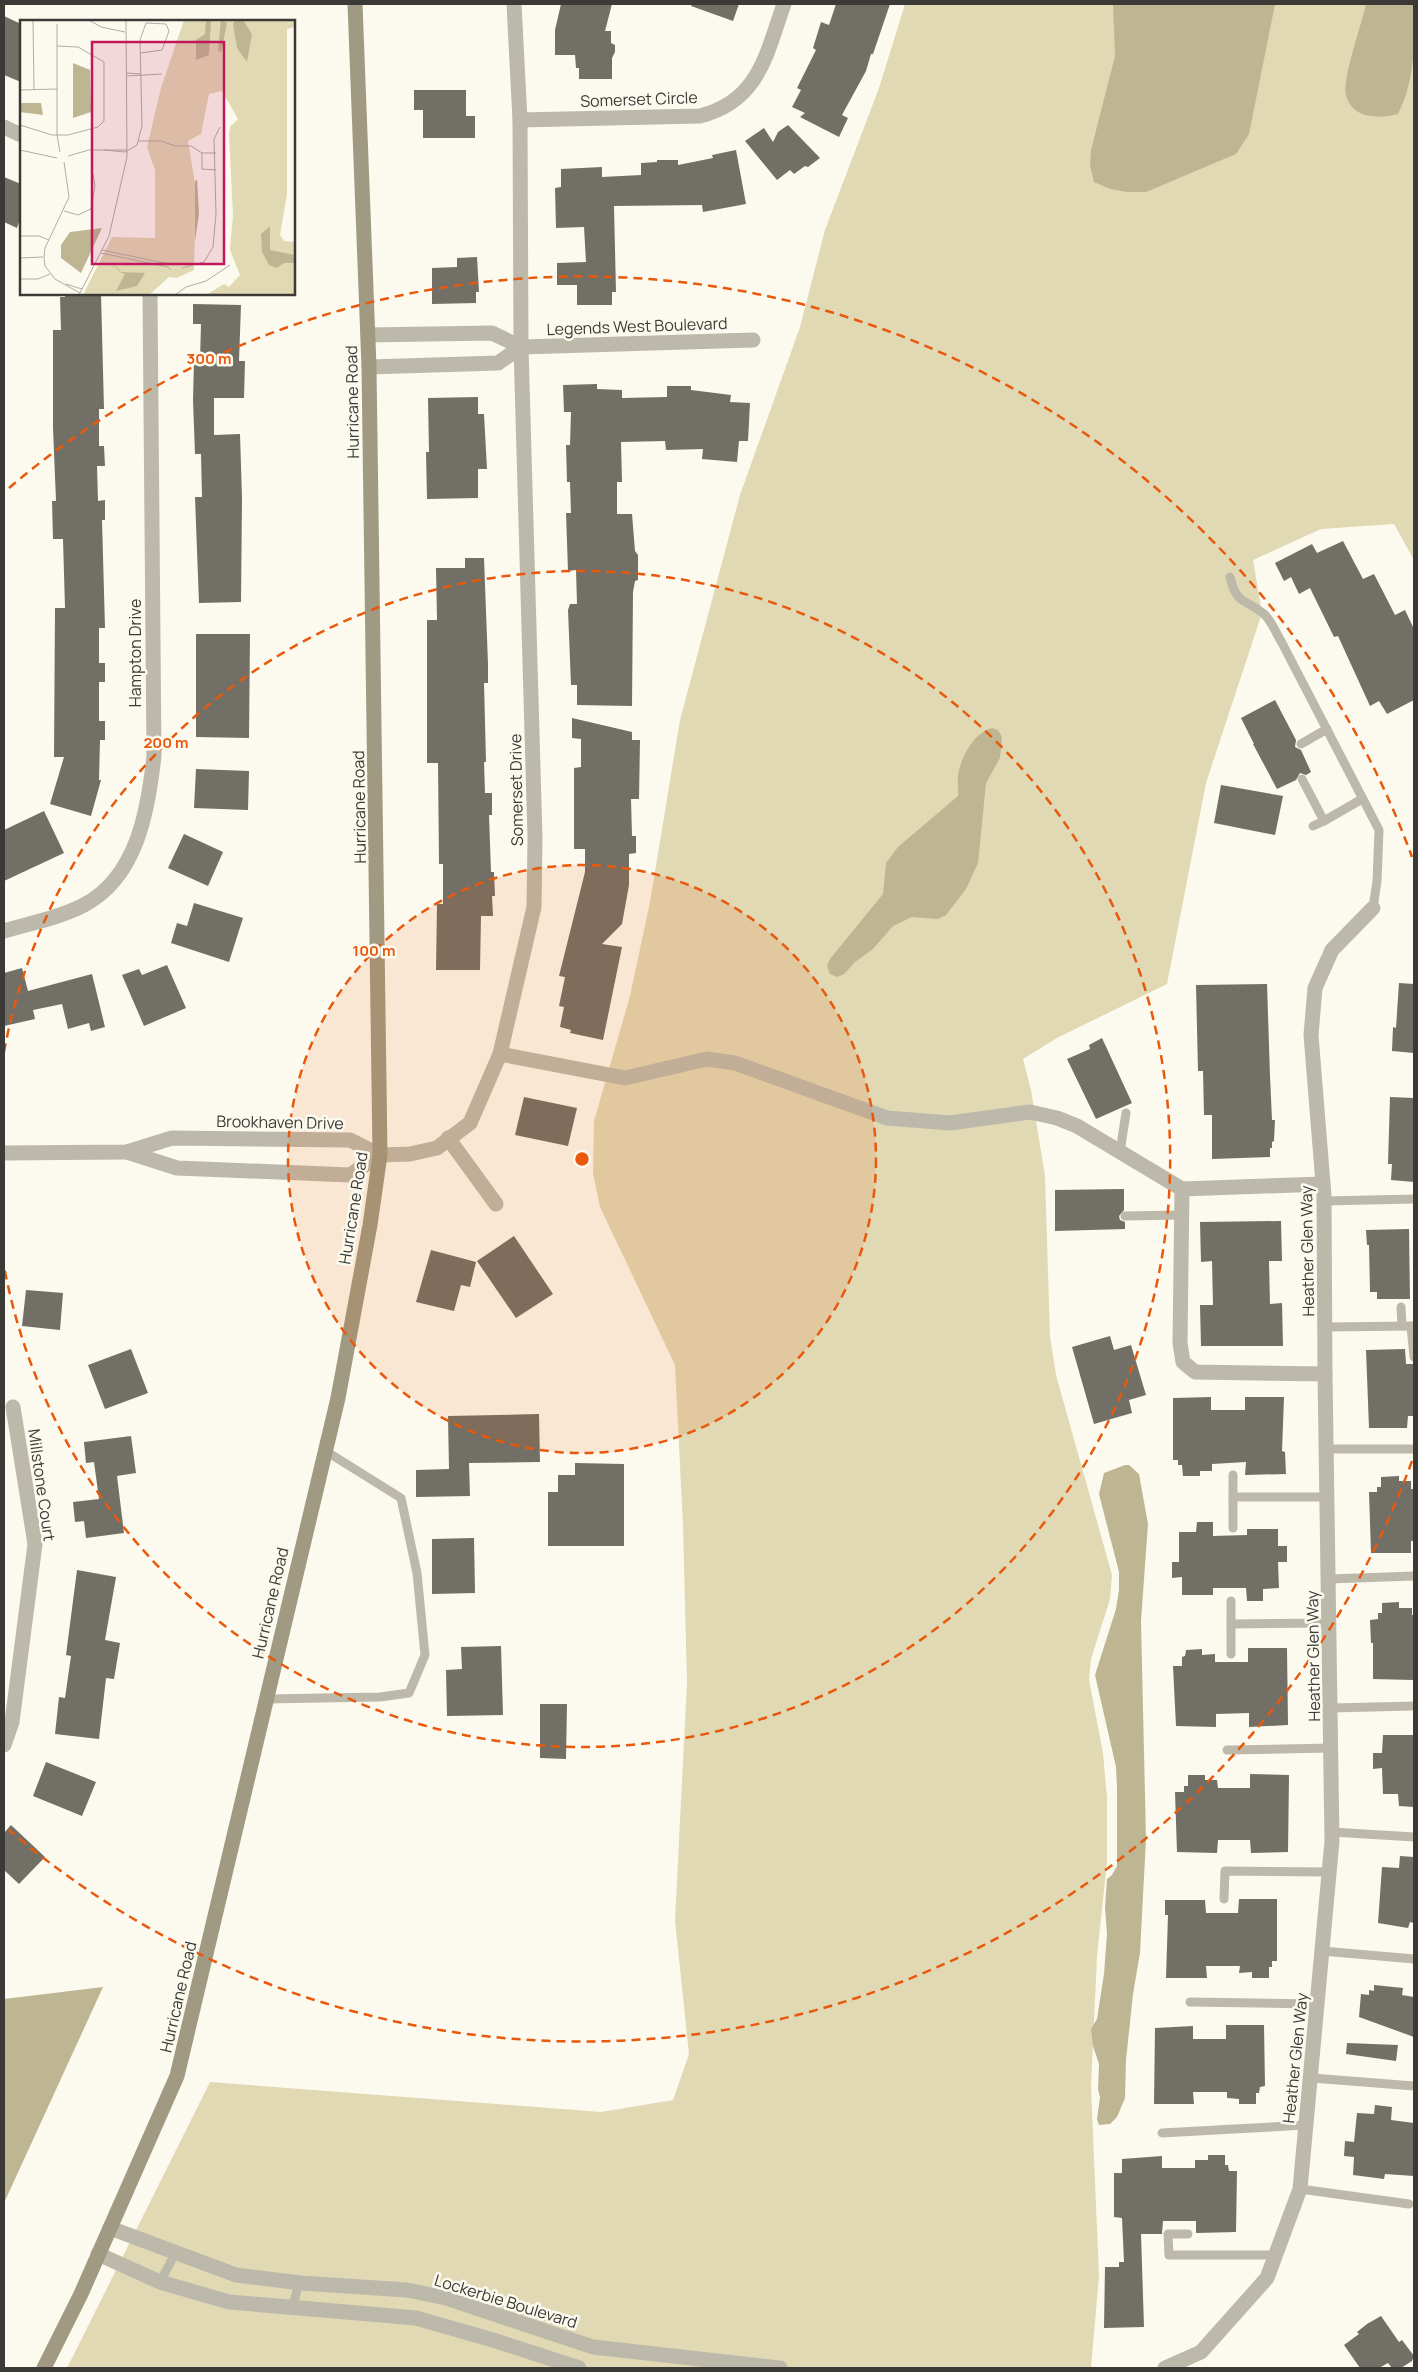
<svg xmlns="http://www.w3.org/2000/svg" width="1418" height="2372" viewBox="0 0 1418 2372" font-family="Manrope,sans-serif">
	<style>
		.green { fill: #e1d8b4 }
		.water { fill: #beb592 }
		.building { fill: #716f66 }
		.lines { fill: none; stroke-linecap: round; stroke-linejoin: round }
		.lane { stroke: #bdb9aa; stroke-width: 9 }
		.street { stroke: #bdb9aa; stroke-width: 15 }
		.secondary { stroke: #a09a83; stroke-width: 15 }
		.ring { fill: none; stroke: #e8590c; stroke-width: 2.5; stroke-dasharray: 9 6 }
		.labels { text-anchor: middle; stroke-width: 5; stroke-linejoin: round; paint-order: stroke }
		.street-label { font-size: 16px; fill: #3b3a36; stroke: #fcfaef }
		.inset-road { fill: none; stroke: #afada5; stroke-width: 1 }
		.view { fill: #c2185b; fill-opacity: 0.15; stroke: #c2185b; stroke-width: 2.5 }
		.inset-edge { fill: none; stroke: #3b3a36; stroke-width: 2.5 }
		.centre { fill: #e8590c; stroke: #fcfaef; stroke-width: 2.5 }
		.ring-label { font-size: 15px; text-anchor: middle; font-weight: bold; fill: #e8590c; stroke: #fcfaef; stroke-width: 5; stroke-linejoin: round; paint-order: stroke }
	</style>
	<rect width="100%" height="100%" fill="#fcfaef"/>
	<polygon class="green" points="905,4 1414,4 1414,560 1394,524 1321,529 1253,560 1262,613 1206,783 1167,984 1057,1038 1023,1059 1031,1090 1045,1176 1050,1336 1056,1375 1112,1575 1110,1599 1091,1659 1089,1680 1103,1753 1107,1798 1107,1862 1097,1956 1091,2087 1099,2276 1091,2368 67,2368 210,2082 601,2112 673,2100 689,2054 675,1921 687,1682 683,1526 675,1365 600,1207 593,1173 594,1121 630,996 650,902 680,720 740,495 800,327 825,230 879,88"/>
	<g class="water">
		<polygon points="1113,4 1275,4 1249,134 1236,154 1146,192 1127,192 1110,189 1094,182 1090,165 1091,150 1115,56"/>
		<path d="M1366 4H1414C1414 43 1416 78 1398 114 1379 119 1352 119 1346 95 1342 78 1362 24 1366 4Z"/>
		<path d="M992 728 998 730 1002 737 1000 758 986 783 978 863 966 889 946 915 938 919 912 917 893 926 873 949 855 962 844 974 837 977 830 974 827 966 830 959 883 894 886 863 898 847 958 796C959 789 957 783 958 776 960 759 973 733 992 728Z"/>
		<polygon points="1125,1465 1129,1465 1139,1474 1148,1524 1141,1621 1146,1839 1140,1953 1133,1994 1126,2060 1125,2098 1117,2117 1110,2124 1099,2125 1097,2119 1100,2097 1098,2089 1099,2064 1093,2046 1091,2029 1097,2019 1104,1974 1107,1934 1105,1908 1107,1879 1112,1875 1117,1866 1117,1788 1116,1767 1095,1675 1116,1609 1119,1590 1119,1572 1099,1494 1104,1473"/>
		<polygon points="103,1987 4,2203 4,1999"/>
	</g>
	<g class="building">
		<polygon points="561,4 612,4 605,31 611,31 611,43 615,45 615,52 612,58 612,79 579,79 579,68 576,68 575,55 555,55 555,30"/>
		<polygon points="692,4 739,4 733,21 691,6"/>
		<polygon points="836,4 890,4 873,54 871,54 866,71 842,115 848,118 839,137 800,117 805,113 792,107 801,90 797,88 816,50 813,48 821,22 829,25"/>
		<polygon points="4,16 21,24 21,82 4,75"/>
		<polygon points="414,90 466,90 466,116 475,116 475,138 423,138 423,110 414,110"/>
		<polygon points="788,125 820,158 808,167 805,166 794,174 790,170 777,180 745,141 764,128 773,142 778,132"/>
		<polygon points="736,150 746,204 703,212 702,205 614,206 616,292 612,292 612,305 577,305 577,285 557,285 557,263 586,262 584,227 556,228 555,188 561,187 561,169 602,167 602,177 641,175 641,163 657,162 657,160 678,160 678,165 713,158 712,155"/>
		<polygon points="4,177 21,184 21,216 17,228 4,222"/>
		<polygon points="477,257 479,292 476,292 476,303 432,304 432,268 457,267 457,258"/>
		<polygon points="65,294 101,294 104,409 99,409 99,446 104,446 105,466 97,466 98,501 105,500 105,520 102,520 105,628 99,628 99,663 105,663 105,682 99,682 99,721 105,721 105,740 100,740 99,780 101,780 91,816 50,804 64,757 54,757 55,608 65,608 63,539 53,539 52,501 56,501 53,428 53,330 61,330 60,297 65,297"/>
		<polygon points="193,304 241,305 239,361 245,361 244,398 214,398 214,435 240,434 242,498 241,602 199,603 195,497 202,497 201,454 195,454 193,400 194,360 200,360 201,324 193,324"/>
		<polygon points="597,384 597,389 622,390 622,398 667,397 667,386 691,386 691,390 731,395 730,402 750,403 748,441 739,441 737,462 702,459 703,449 666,450 665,441 621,442 622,482 617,482 617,514 632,514 635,551 638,555 638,580 635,581 633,592 632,706 577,705 577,685 571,685 568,610 570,604 577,604 576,570 568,571 566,513 571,513 570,482 567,482 566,445 570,445 571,412 564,412 563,385"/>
		<polygon points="478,397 478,414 484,414 487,469 478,469 478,498 427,499 426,452 429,452 428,398"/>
		<polygon points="1343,541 1363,579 1374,574 1395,615 1405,610 1414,629 1414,700 1387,714 1379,701 1370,706 1338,636 1334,637 1310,588 1299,594 1291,577 1284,581 1275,563 1312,544 1317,553"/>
		<polygon points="465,558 484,558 488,664 488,683 484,683 486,762 484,762 485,793 492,793 492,815 489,815 491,872 494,872 495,896 492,896 493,916 481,916 480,970 436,970 437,904 443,904 443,864 439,864 438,763 427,763 427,620 437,620 436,568 465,568"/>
		<polygon points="196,634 250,634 249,738 196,737"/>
		<polygon points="1275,700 1296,740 1295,747 1301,750 1311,772 1306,775 1300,773 1296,780 1277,789 1253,744 1254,744 1241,718"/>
		<polygon points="572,718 632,732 632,740 640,740 639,799 631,799 632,836 636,836 636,853 629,854 629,885 622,924 602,944 622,947 603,1040 570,1033 571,1030 560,1027 564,1007 559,1006 565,977 559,976 585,872 585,849 574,849 574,768 581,767 581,739 572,738"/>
		<polygon points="196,769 249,771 248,810 194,808"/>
		<polygon points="1221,785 1283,796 1275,835 1214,823"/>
		<polygon points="44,811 64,853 4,881 4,830"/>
		<polygon points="184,834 223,852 208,886 168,868"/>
		<polygon points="194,903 243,918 229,962 171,943 177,923 187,926"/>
		<polygon points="167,965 186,1008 144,1026 122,975 139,969 142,975"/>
		<polygon points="22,968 28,991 92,974 105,1027 91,1031 89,1023 68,1029 62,1004 33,1010 35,1019 4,1026 4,973"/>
		<polygon points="1399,983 1414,984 1414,1053 1392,1051 1393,1027 1396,1028"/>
		<polygon points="1267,984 1270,1076 1272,1120 1275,1120 1274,1141 1272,1142 1272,1148 1270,1148 1270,1157 1212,1159 1212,1115 1204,1115 1203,1071 1198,1071 1196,985"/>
		<polygon points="1102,1038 1132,1103 1096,1119 1067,1059 1090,1049 1089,1045"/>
		<polygon points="524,1097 577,1108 568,1146 515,1135"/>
		<polygon points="1390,1097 1414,1098 1414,1182 1391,1180 1392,1164 1388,1164"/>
		<polygon points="1124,1189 1124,1210 1119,1216 1120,1220 1125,1222 1125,1229 1055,1231 1055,1190"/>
		<polygon points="1281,1221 1282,1261 1269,1261 1270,1304 1282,1303 1283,1346 1201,1346 1200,1305 1213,1305 1212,1261 1201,1262 1200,1222"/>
		<polygon points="1409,1229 1410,1299 1377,1299 1377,1292 1370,1292 1369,1245 1367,1245 1366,1230"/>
		<polygon points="514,1236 553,1294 516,1318 477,1261"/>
		<polygon points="431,1250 476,1262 470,1287 461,1285 454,1311 416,1302"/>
		<polygon points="26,1290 63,1293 60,1330 22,1326"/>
		<polygon points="1110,1336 1114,1350 1131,1345 1146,1395 1129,1400 1132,1413 1094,1424 1072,1347"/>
		<polygon points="131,1349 148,1393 105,1409 88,1365"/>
		<polygon points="1405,1349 1406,1364 1414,1364 1414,1416 1408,1416 1407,1428 1369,1428 1366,1350"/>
		<polygon points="1211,1397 1211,1410 1245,1410 1245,1397 1284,1397 1282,1451 1285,1452 1286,1474 1245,1475 1246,1462 1212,1464 1212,1471 1200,1471 1200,1476 1183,1476 1182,1465 1178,1465 1178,1460 1173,1460 1173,1398"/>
		<polygon points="539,1414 540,1462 469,1463 470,1496 416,1497 416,1470 449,1469 448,1416"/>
		<polygon points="131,1436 136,1473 117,1476 124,1533 86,1538 84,1521 75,1522 73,1502 99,1499 94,1462 86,1463 84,1442"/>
		<polygon points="575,1463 624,1464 624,1546 548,1546 548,1492 558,1492 558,1475 575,1475"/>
		<polygon points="1399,1476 1399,1481 1411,1481 1411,1489 1414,1489 1414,1541 1411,1541 1411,1553 1371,1553 1369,1492 1377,1492 1377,1487 1381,1487 1381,1477"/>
		<polygon points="1197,1522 1213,1522 1213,1536 1247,1535 1247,1529 1278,1529 1278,1546 1287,1546 1287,1562 1278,1562 1279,1588 1263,1589 1263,1601 1247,1601 1246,1588 1213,1588 1213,1595 1182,1595 1182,1577 1172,1578 1172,1562 1179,1562 1179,1532 1196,1532"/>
		<polygon points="474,1538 475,1593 432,1594 432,1539"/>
		<polygon points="77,1570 116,1577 105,1640 120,1643 114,1679 106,1678 99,1739 55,1734 59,1697 65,1698 71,1656 66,1655"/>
		<polygon points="1399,1602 1399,1608 1412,1608 1412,1615 1414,1615 1413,1680 1373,1679 1373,1643 1371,1643 1370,1620 1378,1619 1378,1613 1382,1613 1382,1603"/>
		<polygon points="501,1646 503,1715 447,1716 446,1670 462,1669 461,1647"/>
		<polygon points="1248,1648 1287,1648 1288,1725 1249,1727 1249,1713 1216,1714 1216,1727 1176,1726 1173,1666 1182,1666 1182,1657 1185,1656 1186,1650 1202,1649 1202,1655 1215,1654 1215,1662 1248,1662"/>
		<polygon points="540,1704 567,1704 566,1759 540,1758"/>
		<polygon points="1383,1735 1414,1735 1414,1807 1399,1806 1398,1794 1383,1794 1382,1768 1373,1769 1373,1753 1382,1753"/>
		<polygon points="46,1762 96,1782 82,1816 33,1796"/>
		<polygon points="1250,1774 1289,1775 1288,1852 1251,1853 1250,1840 1218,1840 1217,1853 1177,1852 1175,1792 1184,1792 1184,1786 1188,1786 1188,1775 1205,1775 1205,1780 1217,1780 1218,1788 1250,1788"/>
		<polygon points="11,1825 45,1857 19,1884 4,1870 4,1833"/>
		<polygon points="1400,1856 1414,1857 1414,1923 1410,1922 1408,1928 1378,1923 1382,1867 1399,1868"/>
		<polygon points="1239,1899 1277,1899 1277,1961 1272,1961 1272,1967 1269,1967 1269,1978 1252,1978 1252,1972 1239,1973 1240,1966 1206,1966 1207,1978 1166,1978 1168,1915 1165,1915 1165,1900 1205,1900 1206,1913 1238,1913"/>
		<polygon points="1374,1985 1403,1988 1402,1995 1414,1997 1414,2037 1359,2017 1361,1994 1369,1995 1369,1990 1374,1991"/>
		<polygon points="1226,2025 1264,2025 1265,2086 1260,2087 1259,2093 1256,2093 1256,2104 1239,2104 1239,2099 1227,2098 1227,2092 1193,2092 1194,2104 1154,2104 1155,2028 1193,2026 1193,2039 1226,2039"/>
		<polygon points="1347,2043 1398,2045 1396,2061 1346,2054"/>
		<polygon points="1375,2105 1392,2107 1391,2120 1414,2123 1414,2176 1385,2174 1384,2179 1353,2175 1354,2157 1344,2156 1345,2141 1354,2142 1357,2113 1374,2114"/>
		<polygon points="1208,2155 1225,2155 1225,2165 1228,2165 1229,2171 1237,2171 1236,2232 1196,2233 1196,2221 1163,2221 1162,2234 1141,2234 1144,2327 1104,2328 1105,2267 1119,2267 1119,2262 1124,2262 1122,2218 1114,2217 1114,2173 1122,2173 1122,2159 1162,2156 1162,2168 1195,2168 1195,2160 1208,2160"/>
		<polygon points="1381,2316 1399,2342 1402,2340 1414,2356 1412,2361 1401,2368 1392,2368 1388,2363 1379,2368 1360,2368 1344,2345 1359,2334 1357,2332 1367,2324"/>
	</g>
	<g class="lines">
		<g class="lane">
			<path d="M1230 577C1237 606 1245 598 1264 614 1271 620 1276 633 1281 641L1379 830 1377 881 1373 908"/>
			<polyline points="1301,744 1327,729"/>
			<polyline points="1302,779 1324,821 1362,799"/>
			<polyline points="1313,826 1324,821"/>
			<polyline points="1120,1152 1126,1113"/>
			<polyline points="1324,1201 1414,1199"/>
			<polyline points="1125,1216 1180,1215"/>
			<polyline points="1401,1307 1402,1326"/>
			<polyline points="1411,1326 1414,1357"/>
			<polyline points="1326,1327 1414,1326"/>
			<polyline points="1328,1449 1414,1449"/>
			<polyline points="1233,1497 1328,1497"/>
			<polyline points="1233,1528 1233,1475"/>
			<polyline points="1329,1579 1414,1576"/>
			<polyline points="1231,1624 1330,1623"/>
			<polyline points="1231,1654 1231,1601"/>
			<polyline points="266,1699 380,1697 409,1693 425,1655 417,1573 401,1498 324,1450"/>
			<polyline points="1331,1708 1414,1706"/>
			<polyline points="1227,1750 1331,1748"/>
			<polyline points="1332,1832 1414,1837"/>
			<polyline points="1224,1899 1225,1871 1330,1872"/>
			<polyline points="1322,1951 1414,1959"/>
			<polyline points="1190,2002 1318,2004"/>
			<polyline points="1312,2078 1414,2086"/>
			<path d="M1162 2133C1210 2130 1258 2128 1306 2125"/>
			<polyline points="1300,2189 1409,2204"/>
			<polyline points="1188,2234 1168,2234 1169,2255 1277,2255"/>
			<polyline points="160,2282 176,2252"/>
			<polyline points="292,2309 299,2283"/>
		</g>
		<g class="street">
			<path d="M520 120 700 116C759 101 766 55 784 4"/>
			<polyline points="4,127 21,135"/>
			<polyline points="368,335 492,333 521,347 753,340"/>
			<polyline points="369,367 498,363 521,347"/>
			<path d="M4 931C30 923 59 918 84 905 137 877 148 811 154 756L150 294"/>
			<polyline points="500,1054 625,1078 707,1059 735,1063 887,1118 950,1123 1030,1112 1057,1118 1077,1126 1182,1189 1323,1184"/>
			<polyline points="448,1138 496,1204"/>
			<polyline points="127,1152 177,1168 350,1175 380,1155"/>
			<polyline points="4,1153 127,1152 172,1138 350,1140 380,1155 410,1154 437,1148 470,1123 500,1054 534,907 535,838 521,347 520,120 514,4"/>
			<polyline points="1182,1189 1180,1343 1183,1362 1195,1372 1325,1374"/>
			<polyline points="4,1745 12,1722 35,1544 13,1407"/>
			<polyline points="110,2228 236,2275 301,2283 407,2290 446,2298 593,2347 780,2368"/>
			<polyline points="98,2254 160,2282 229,2302 416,2318 493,2340 579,2368"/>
			<polyline points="1165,2368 1201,2352 1267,2278 1300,2189 1332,1841 1325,1374 1324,1196 1311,1035 1315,988 1332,950 1373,908"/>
		</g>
		<polyline class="secondary" points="44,2368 81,2294 177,2076 338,1398 370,1225 380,1155 369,367 355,4"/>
	</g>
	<circle cx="582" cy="1159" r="294" fill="#e8590c" fill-opacity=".12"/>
	<g class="ring">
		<circle cx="582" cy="1159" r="294"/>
		<path d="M4 1052A588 588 0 1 1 4 1266"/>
		<path d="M1412 1461A883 883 0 0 1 9 1830M9 488A883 883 0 0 1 1412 857"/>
	</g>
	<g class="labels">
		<g class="street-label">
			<text transform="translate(639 99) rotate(-2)" y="6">Somerset Circle</text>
			<text transform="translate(637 326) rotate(-2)" y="6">Legends West Boulevard</text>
			<text transform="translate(352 402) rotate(-91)" y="6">Hurricane Road</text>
			<text transform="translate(135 653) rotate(-90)" y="6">Hampton Drive</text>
			<text transform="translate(516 790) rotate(-91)" y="6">Somerset Drive</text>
			<text transform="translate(359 807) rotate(-91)" y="6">Hurricane Road</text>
			<text transform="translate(280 1122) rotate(1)" y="6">Brookhaven Drive</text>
			<text transform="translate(353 1208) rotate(-81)" y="6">Hurricane Road</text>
			<text transform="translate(1307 1251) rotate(-91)" y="6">Heather Glen Way</text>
			<text transform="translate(42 1485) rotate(82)" y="6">Millstone Court</text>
			<text transform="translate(270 1603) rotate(-77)" y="6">Hurricane Road</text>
			<text transform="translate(1313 1656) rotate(-91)" y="6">Heather Glen Way</text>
			<text transform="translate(178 1997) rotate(-77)" y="6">Hurricane Road</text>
			<text transform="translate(1295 2058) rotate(-84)" y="6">Heather Glen Way</text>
			<text transform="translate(506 2301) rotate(17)" y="6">Lockerbie Boulevard</text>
		</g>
	</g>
	<g transform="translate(20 20)">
		<rect width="275" height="275" fill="#fcfaef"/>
		<path d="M164 0H275V7L267 9V174L260 215 264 221 275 222V275H186L204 264 209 267 220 255 210 230 213 195 209 114 210 107 218 99 202 71 189 74 181 114 168 121 176 169 174 250 157 258 149 257 129 275H63L92 217 135 218V150L127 127 141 68Z" fill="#e1d8b4"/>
		<path d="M186 0H191L189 35 176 40V20L185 14ZM201 0 207 3 201 33 198 30ZM223 0 232 14 227 42 217 28 213 4 215 1ZM53 43 70 50 71 92 53 98ZM0 83H21L23 95 0 92ZM177 159 179 194 175 221V162ZM250 206V230L275 235V243H264L257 248 249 245 242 232 241 214ZM82 208 61 253 41 238V225L50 212ZM90 246 97 247 101 252 125 253 117 266 96 271 105 254 100 252 97 248Z" fill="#beb592"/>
		<path class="inset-road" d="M13 0 14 69M69 0 81 7 105 12M37 4V115L40 132M106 53 121 54M106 56 142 54M0 70 37 69M0 105 32 115H48L78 107 84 101V42L58 27 37 26M119 121H141L155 126H171L182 133H196M0 130 37 138M84 130 105 132 117 125 122 106 120 20 126 3 146 4 149 11 142 30 121 33M182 133V149L196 150M48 136 69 130H107M44 142 49 177 25 228 24 237 25 246 35 259 60 273M44 191 58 195 71 189 75 166 73 154M0 216H19L29 220M82 230 154 245M81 233 148 247 151 250M0 238 23 237M162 248 184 242 193 227 196 194 194 119 200 107M0 259H18L30 254M46 264 62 269M59 275 89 216 107 137 106 0M155 275 166 267 186 261 210 245"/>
		<path class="view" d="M72 22H204V244H72Z"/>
		<rect width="275" height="275" class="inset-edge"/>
	</g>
	<circle cx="582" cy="1159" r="8" class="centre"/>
	<g class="ring-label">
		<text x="209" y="364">300 m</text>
		<text x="166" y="748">200 m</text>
		<text x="374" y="956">100 m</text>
	</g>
	<rect width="1418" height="2372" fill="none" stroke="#3b3a36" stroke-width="10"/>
</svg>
